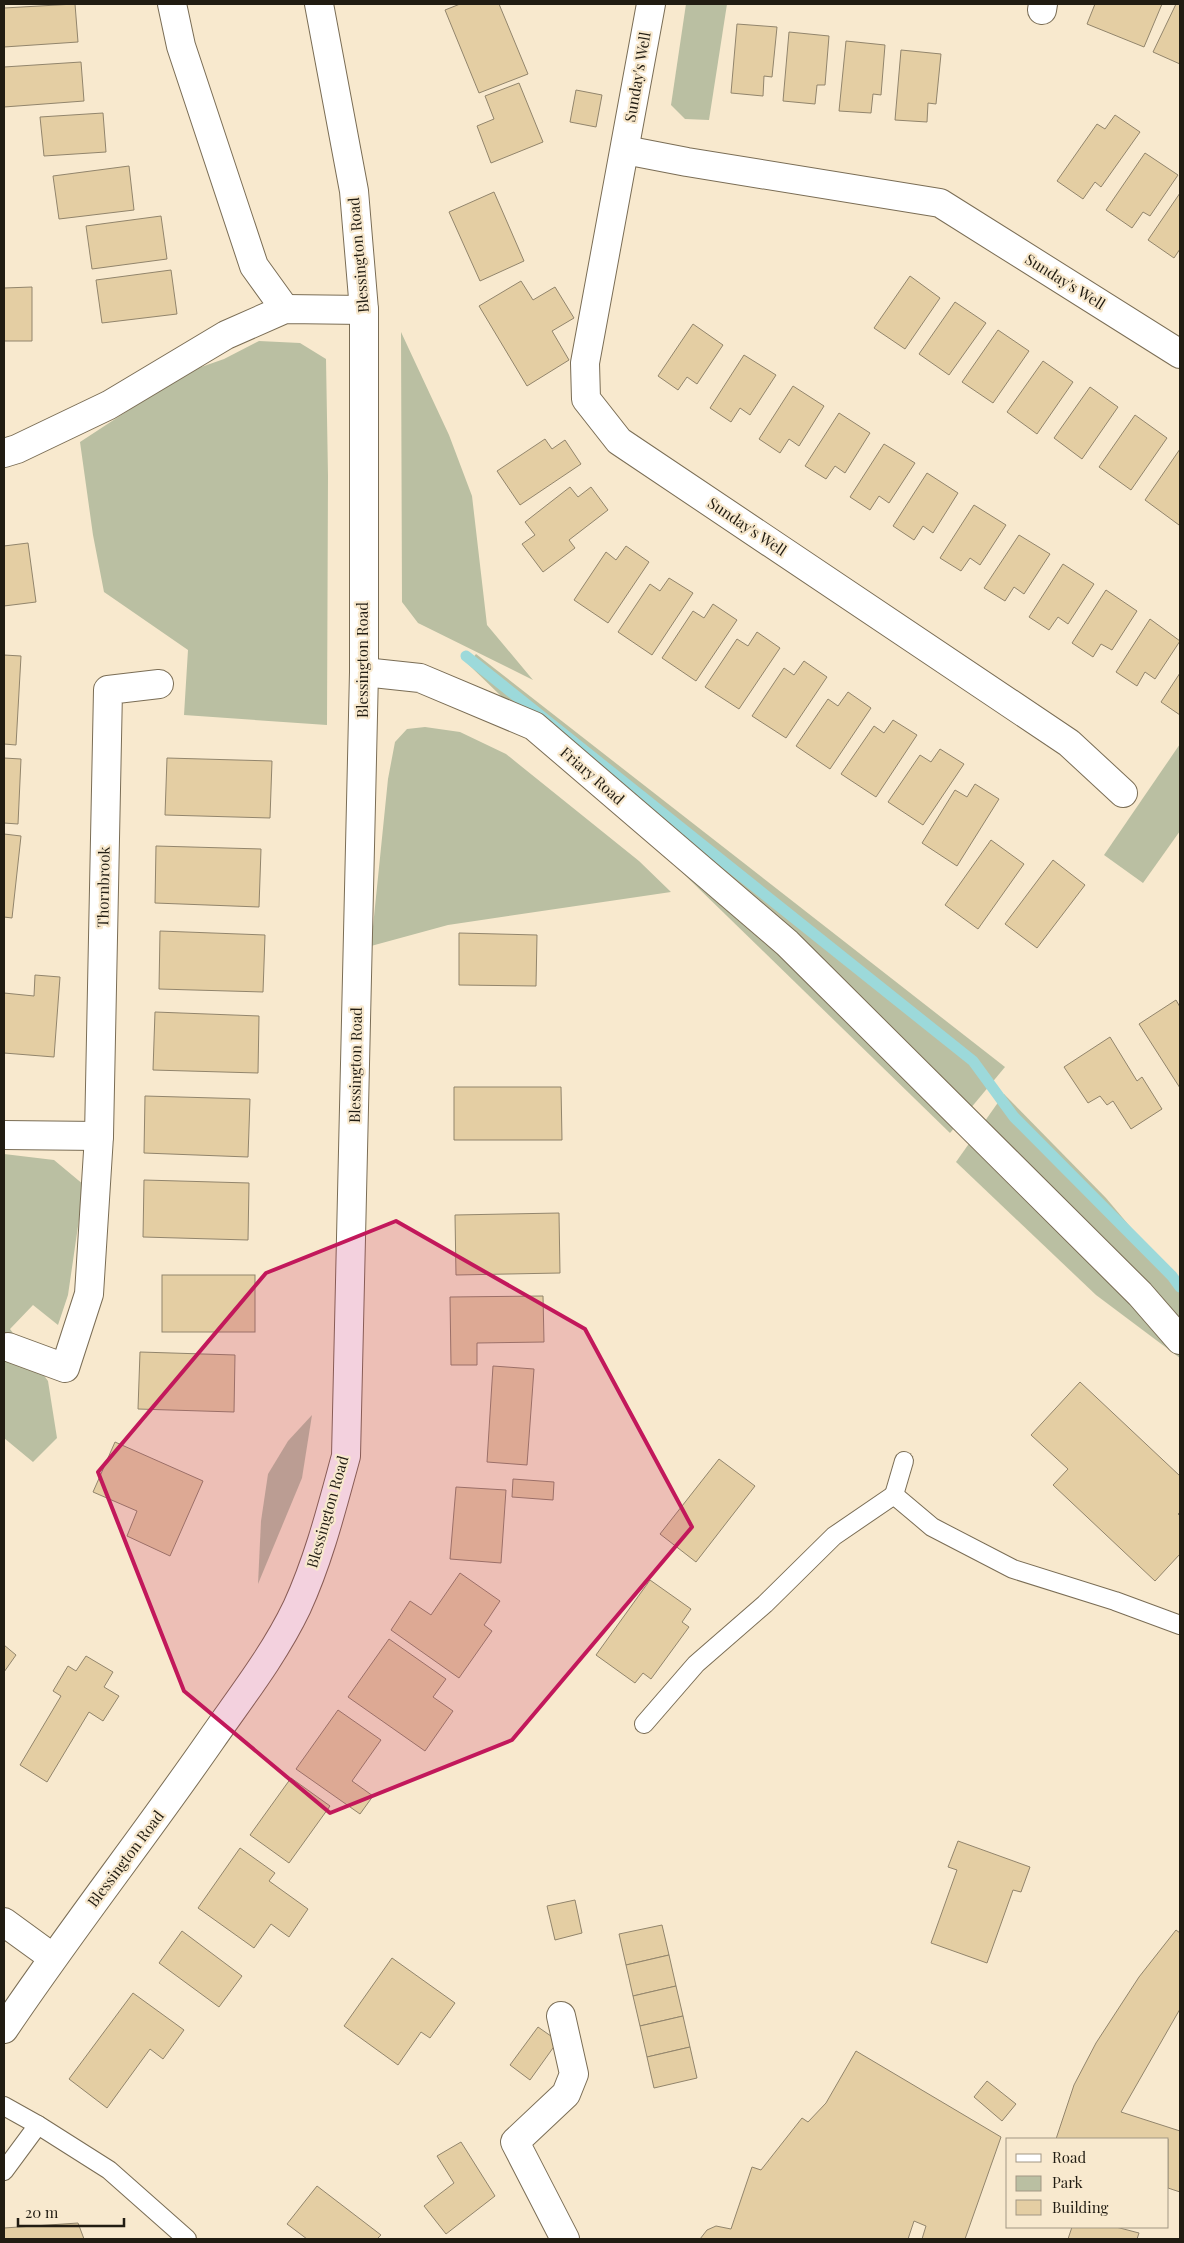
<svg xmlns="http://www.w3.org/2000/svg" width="1184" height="2243" viewBox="0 0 1184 2243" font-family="'Playfair Display',serif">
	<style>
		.green { fill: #babfa2 }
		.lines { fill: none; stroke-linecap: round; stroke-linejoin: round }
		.stream { stroke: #9cd9da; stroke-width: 11 }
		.building { fill: #e4cea3; stroke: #92856c }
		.lane-casing { stroke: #7a6d55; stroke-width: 20 }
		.street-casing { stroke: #7a6d55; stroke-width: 30 }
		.secondary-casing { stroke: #7a6d55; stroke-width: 30 }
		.lane { stroke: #fff; stroke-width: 18 }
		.street { stroke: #fff; stroke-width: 28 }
		.secondary { stroke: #fff; stroke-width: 28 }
		.marked { fill: #c2185b; fill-opacity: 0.2; stroke: #c2185b; stroke-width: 4; stroke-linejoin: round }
		.labels { text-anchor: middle; stroke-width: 4.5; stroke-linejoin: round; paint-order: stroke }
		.street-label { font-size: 15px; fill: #211c12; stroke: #f8e9ce }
	</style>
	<rect width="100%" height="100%" fill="#f8e9ce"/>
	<g class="green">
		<polygon points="686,4 727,4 709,120 685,119 671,105"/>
		<polygon points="401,332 449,435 472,496 487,625 533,680 418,623 402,602"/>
		<polygon points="259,341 300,343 326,359 328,476 327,725 184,715 188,650 104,592 93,535 80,442 187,372 224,359"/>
		<polygon points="476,654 1005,1067 950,1133 468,664"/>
		<polygon points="425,727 460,732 506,754 639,861 671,892 448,925 371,946 388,779 395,742 407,729"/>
		<polygon points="1180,744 1180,831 1143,883 1104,855"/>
		<polygon points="1004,1094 1106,1198 1180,1286 1180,1358 1096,1295 956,1162"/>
		<polygon points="4,1154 54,1160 84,1185 68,1295 58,1325 33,1305 10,1329 48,1381 57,1438 33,1462 4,1438"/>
		<polygon points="312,1415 302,1478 258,1584 261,1521 268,1474 288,1441"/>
	</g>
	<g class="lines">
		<polyline class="stream" points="466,656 973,1061 1014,1117 1172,1276 1180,1287"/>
	</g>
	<g class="building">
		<polygon points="75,4 78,42 4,47 4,8"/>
		<polygon points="460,4 499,4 528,74 479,93 445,10"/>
		<polygon points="1095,4 1162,4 1144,47 1087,24"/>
		<polygon points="1176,4 1180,4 1180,64 1153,52"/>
		<polygon points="737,24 777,27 772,77 764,76 763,96 731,93"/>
		<polygon points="789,32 829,36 825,85 817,85 815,104 783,101"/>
		<polygon points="846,41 885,45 881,95 873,94 871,113 839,111"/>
		<polygon points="901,50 941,54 936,104 928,103 927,122 895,120"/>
		<polygon points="81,62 84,101 4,107 4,67"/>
		<polygon points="519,83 543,142 491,163 477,126 494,119 485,96"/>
		<polygon points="576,90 602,95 596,127 570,122"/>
		<polygon points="103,113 106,152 44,156 40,117"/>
		<polygon points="1115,115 1140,132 1101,187 1095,182 1083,199 1057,181 1097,124 1105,129"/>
		<polygon points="1145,153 1178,175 1150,216 1143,212 1132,228 1106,210"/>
		<polygon points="129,166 134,210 59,219 53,176"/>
		<polygon points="494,192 524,261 480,281 449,212"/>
		<polygon points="1180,193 1180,249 1174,258 1148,240"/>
		<polygon points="161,216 167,259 92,269 86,226"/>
		<polygon points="171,270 177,314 102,323 96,280"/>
		<polygon points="910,276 940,298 905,349 874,328"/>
		<polygon points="521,281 533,300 555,287 574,318 552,331 569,360 527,386 479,306"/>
		<polygon points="32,287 32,341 4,341 4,288"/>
		<polygon points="955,302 986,323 949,375 919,354"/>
		<polygon points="693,324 723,345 697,384 687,377 678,390 658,376"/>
		<polygon points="998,330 1029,351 993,403 962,382"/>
		<polygon points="744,355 776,375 750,415 740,408 731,422 710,408"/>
		<polygon points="1043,361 1073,382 1037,434 1007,412"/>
		<polygon points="793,386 824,406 799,446 789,439 780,453 759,439"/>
		<polygon points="1090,387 1118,407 1082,459 1054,438"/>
		<polygon points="839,413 870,433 845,473 835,466 826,479 805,466"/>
		<polygon points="1135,415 1167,438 1131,490 1099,467"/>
		<polygon points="545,439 552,449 565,440 581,464 520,505 497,471"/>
		<polygon points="884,444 915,463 889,503 879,496 870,510 850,497"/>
		<polygon points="1180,449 1180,523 1179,525 1145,500"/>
		<polygon points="927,473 958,493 933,533 923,526 914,540 893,526"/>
		<polygon points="570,487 578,497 591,487 608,510 569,540 575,548 543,572 522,544 535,535 525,522"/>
		<polygon points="974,505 1006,525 980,565 970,558 961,571 940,558"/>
		<polygon points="1019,535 1050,554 1024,594 1014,587 1005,601 984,588"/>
		<polygon points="28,543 36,602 4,606 4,546"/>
		<polygon points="626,546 649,562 608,623 574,600 606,552 616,560"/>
		<polygon points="1063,564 1094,584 1068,624 1058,617 1049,630 1029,617"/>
		<polygon points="669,578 693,593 652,655 618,632 650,584 660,591"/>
		<polygon points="1106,590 1137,611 1112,650 1101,644 1093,657 1072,643"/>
		<polygon points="713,604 737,620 696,681 662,658 693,611 704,618"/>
		<polygon points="1150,619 1180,641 1155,679 1145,672 1137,686 1116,672"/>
		<polygon points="757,632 780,648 739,709 705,687 737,639 748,646"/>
		<polygon points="4,655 21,656 16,745 4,744"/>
		<polygon points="804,661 827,677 786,738 752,716 784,668 794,675"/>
		<polygon points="1180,673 1180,715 1161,702"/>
		<polygon points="848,692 871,708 830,769 796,746 828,699 838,706"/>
		<polygon points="893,720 917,735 876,797 841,774 874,726 884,733"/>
		<polygon points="940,749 964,764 923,825 888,802 920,755 931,762"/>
		<polygon points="4,758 21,759 18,824 4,823"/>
		<polygon points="167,758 272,761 270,818 165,815"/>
		<polygon points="975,784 999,799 957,866 922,843 955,790 967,797"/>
		<polygon points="4,834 21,836 12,918 4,917"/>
		<polygon points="991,840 1024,864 978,929 945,905"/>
		<polygon points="156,846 261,849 259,907 155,903"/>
		<polygon points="1053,860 1085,885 1037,948 1005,924"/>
		<polygon points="160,931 265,935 263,992 159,989"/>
		<polygon points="459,933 537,935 536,986 459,985"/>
		<polygon points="35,975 60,977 54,1057 4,1053 4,993 34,996"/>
		<polygon points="1176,1000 1180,1007 1180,1088 1139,1024"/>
		<polygon points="155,1012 259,1016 258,1073 153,1070"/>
		<polygon points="1110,1037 1137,1081 1142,1077 1162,1109 1131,1129 1113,1101 1107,1105 1100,1096 1088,1103 1064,1067"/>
		<polygon points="454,1087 561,1087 562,1140 454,1140"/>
		<polygon points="145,1096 250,1099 248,1157 144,1153"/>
		<polygon points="144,1180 249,1183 248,1240 143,1237"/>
		<polygon points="559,1213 560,1273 456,1275 455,1215"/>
		<rect x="162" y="1275" width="93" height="57"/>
		<polygon points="543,1296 544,1342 477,1343 477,1365 451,1365 450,1297"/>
		<polygon points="140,1352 235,1355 234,1412 138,1409"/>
		<polygon points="493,1366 534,1369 527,1465 487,1462"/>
		<polygon points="1080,1382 1180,1476 1180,1512 1178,1514 1180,1516 1180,1554 1155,1581 1053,1485 1068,1469 1031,1435"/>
		<polygon points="115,1442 203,1481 170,1556 127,1536 137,1511 93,1492"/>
		<polygon points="719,1459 755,1486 696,1562 660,1534"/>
		<polygon points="513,1479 554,1482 553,1500 512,1497"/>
		<polygon points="456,1487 506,1490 501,1563 450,1559"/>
		<polygon points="460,1573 500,1601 484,1625 492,1631 459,1678 391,1630 410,1601 431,1615"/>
		<polygon points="650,1580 691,1609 682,1622 689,1627 651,1679 643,1673 635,1683 596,1655"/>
		<polygon points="389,1639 446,1679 433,1697 453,1711 425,1751 348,1697"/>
		<polygon points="4,1645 16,1655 4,1672"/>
		<polygon points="86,1656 113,1672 104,1687 119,1696 103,1721 89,1712 47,1782 20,1765 61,1696 53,1691 68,1666 76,1671"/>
		<polygon points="338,1710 381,1740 352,1781 373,1796 360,1814 296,1769"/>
		<polygon points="291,1778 330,1806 289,1863 250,1835"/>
		<polygon points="958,1841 1030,1867 1021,1892 1013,1890 987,1963 931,1943 957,1870 948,1867"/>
		<polygon points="240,1848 275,1873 269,1881 308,1909 289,1937 271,1924 254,1948 198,1908"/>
		<polygon points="575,1900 582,1933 555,1940 547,1906"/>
		<polygon points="662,1925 669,1955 626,1965 619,1934"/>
		<polygon points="1176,1930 1180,1933 1180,2009 1121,2112 1180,2131 1180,2192 1168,2188 1168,2139 1056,2139 1074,2085 1096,2043 1139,1977"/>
		<polygon points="182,1931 242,1976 219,2007 159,1963"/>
		<polygon points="669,1955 676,1986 633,1996 626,1965"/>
		<polygon points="392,1958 455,2003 430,2038 421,2032 398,2065 344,2026"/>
		<polygon points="676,1986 683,2016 640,2026 633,1996"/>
		<polygon points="133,1993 184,2030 163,2059 150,2049 107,2108 69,2079"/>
		<polygon points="683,2016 690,2047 647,2057 640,2026"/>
		<polygon points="538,2027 558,2041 530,2080 510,2065"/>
		<polygon points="690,2047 697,2078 654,2088 647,2057"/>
		<polygon points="856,2051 1001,2137 965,2239 922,2239 926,2226 914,2221 908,2239 700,2239 707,2230 716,2226 731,2229 752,2167 761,2170 802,2118 808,2122 826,2103"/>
		<polygon points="987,2081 1016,2104 1002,2121 974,2097"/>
		<polygon points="461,2142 495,2196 446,2234 424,2206 454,2183 437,2156"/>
		<polygon points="317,2186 381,2235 377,2239 307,2239 287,2224"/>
		<polygon points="78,2223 84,2239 4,2239 4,2228"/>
		<polygon points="1072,2227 1116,2227 1139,2233 1137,2239 1068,2239"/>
	</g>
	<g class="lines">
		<defs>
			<g id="lane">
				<polyline points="894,1495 904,1461"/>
				<polyline points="644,1724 696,1664 765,1604 834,1536 894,1495 932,1527 1013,1569 1115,1601 1180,1625"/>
				<polyline points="4,2106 38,2125 4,2171"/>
				<polyline points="38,2125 109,2170 187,2239"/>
			</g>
			<g id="street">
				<polyline points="172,4 181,46 254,266 285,309"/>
				<polyline points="651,4 585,363 586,399 619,441 1069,743 1123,793"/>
				<polyline points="1042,10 1043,4"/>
				<polyline points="625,150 687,162 940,203 1180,354"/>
				<polyline points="4,453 17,449 109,405 226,335 285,309 364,310"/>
				<polyline points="4,1135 99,1136"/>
				<polyline points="8,1347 65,1368 89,1294 99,1136 108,690 159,684"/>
				<polyline points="561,2016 574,2074 566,2094 515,2142 565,2239"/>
			</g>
			<g id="secondary">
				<polyline points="364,672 420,678 534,726 787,943 1140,1294 1180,1340"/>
				<polyline points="4,1922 52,1957"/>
				<path d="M4 2029C70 1931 143 1838 211 1740 241 1697 274 1655 297 1607 319 1559 332 1507 346 1456L364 672V310L354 191 319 4"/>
			</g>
		</defs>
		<use href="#lane" class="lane-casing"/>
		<use href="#street" class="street-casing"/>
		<use href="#secondary" class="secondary-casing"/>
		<use href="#lane" class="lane"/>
		<use href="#street" class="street"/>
		<use href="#secondary" class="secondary"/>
	</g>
	<path class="marked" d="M396 1221 585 1329 692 1527 512 1740 330 1813 184 1691 98 1472 266 1273Z"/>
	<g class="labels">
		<g class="street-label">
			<text transform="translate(638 77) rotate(-80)" y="5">Sunday's Well</text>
			<text transform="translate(359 255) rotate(-95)" y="5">Blessington Road</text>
			<text transform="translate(1065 282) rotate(32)" y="5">Sunday's Well</text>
			<text transform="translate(747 527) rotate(34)" y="5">Sunday's Well</text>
			<text transform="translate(363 660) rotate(-90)" y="5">Blessington Road</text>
			<text transform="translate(592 776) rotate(41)" y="5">Friary Road</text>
			<text transform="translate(104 887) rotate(-89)" y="5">Thornbrook</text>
			<text transform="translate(356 1065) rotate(-89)" y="5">Blessington Road</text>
			<text transform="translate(328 1512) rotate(-74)" y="5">Blessington Road</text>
			<text transform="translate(126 1859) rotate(-53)" y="5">Blessington Road</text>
		</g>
	</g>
	<rect width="1184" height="2243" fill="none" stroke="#211c12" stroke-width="10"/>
	<rect x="1006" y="2138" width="162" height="90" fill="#f8e9ce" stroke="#a29783"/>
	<rect x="1016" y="2154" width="25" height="8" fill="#ffffff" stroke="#a29783"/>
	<text x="1052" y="2163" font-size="15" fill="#211c12">Road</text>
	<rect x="1016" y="2176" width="25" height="15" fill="#babfa2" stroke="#a29783"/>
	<text x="1052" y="2188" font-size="15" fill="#211c12">Park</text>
	<rect x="1016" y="2200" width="25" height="15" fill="#e4cea3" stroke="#a29783"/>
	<text x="1052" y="2213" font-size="15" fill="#211c12">Building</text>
	<path d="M18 2218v8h106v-8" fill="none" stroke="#211c12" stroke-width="2.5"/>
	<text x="25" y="2218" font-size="15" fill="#211c12" stroke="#f8e9ce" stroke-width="4" paint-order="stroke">20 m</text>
</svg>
